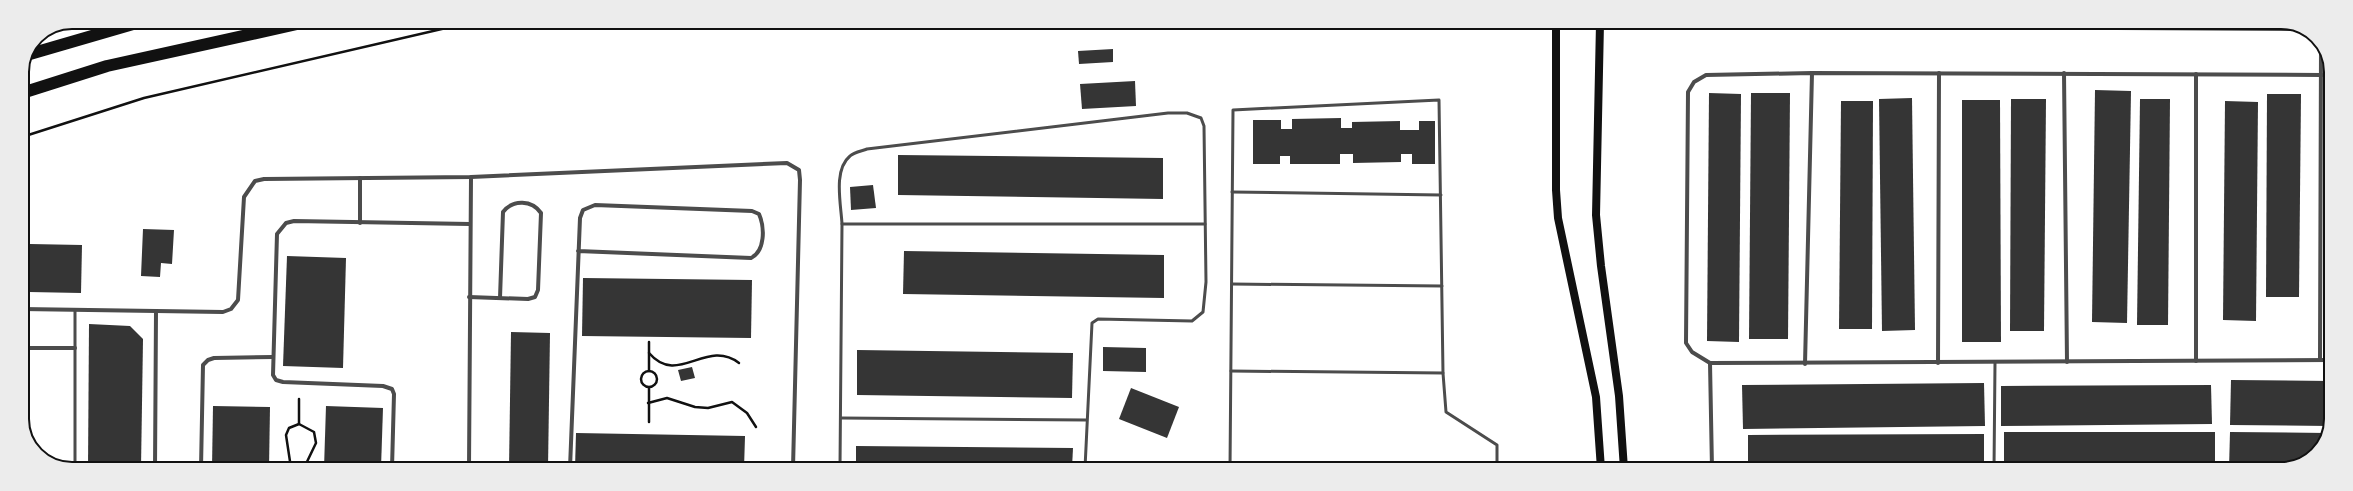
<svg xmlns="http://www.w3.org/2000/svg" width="2353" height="491" viewBox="0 0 2353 491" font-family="'Roboto Serif',serif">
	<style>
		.building { fill: #353535 }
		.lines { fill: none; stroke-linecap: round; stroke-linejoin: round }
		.path { stroke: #111; stroke-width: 2.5 }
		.service { stroke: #4c4c4c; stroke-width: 3 }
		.minor { stroke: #4c4c4c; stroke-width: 4 }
		.secondary { stroke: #111; stroke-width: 8 }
		.motorway { stroke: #111; stroke-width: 12 }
		.rim { fill: none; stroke: #111; stroke-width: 2 }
	</style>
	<rect width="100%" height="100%" fill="#fff"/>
	<g class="building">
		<polygon points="1113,49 1113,62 1079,64 1078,51"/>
		<polygon points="1135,81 1136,106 1082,109 1080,84"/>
		<polygon points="2095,90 2131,91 2127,323 2092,322"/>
		<polygon points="1709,93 1741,94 1739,342 1707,341"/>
		<polygon points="1751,93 1790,93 1788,339 1749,339"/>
		<polygon points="2267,94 2301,94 2299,297 2266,297"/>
		<polygon points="1912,98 1915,330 1882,331 1879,99"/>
		<polygon points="2011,99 2046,99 2044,331 2010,331"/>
		<polygon points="2140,99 2170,99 2168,325 2137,325"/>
		<polygon points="1962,100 2000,100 2001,342 1962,342"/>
		<polygon points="1841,101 1873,101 1872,329 1839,329"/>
		<polygon points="2225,101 2258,102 2256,321 2223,320"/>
		<polygon points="1341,118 1341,128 1352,128 1352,122 1400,121 1400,130 1419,130 1419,121 1435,121 1435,164 1412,164 1412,154 1401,154 1401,162 1353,163 1353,154 1340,154 1340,164 1290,164 1290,156 1280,156 1280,164 1253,164 1253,120 1281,120 1281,129 1292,129 1292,119"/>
		<polygon points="898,155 1163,158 1163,199 898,195"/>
		<polygon points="873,185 876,208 851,210 850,187"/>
		<polygon points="143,229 174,230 172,264 161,263 160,277 141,276"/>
		<polygon points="30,244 82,245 81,293 29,292"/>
		<rect x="22" y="247" width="2" height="21"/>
		<polygon points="904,251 1164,255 1164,298 903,294"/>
		<polygon points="287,256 346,258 343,368 283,366"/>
		<polygon points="583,278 752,280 751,338 582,336"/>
		<polygon points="89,324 130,326 143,339 141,468 88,468"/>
		<polygon points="511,332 550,333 548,468 509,468"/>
		<polygon points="1103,347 1146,348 1146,372 1103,371"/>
		<polygon points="857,350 1073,353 1072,398 857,395"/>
		<polygon points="692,367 695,378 681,381 678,370"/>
		<polygon points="2231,380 2330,381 2330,426 2230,425"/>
		<polygon points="1984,383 1985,426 1743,429 1742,385"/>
		<polygon points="2211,385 2212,424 2001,426 2001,386"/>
		<polygon points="1131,388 1179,407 1167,438 1119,419"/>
		<polygon points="213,406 270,407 269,468 212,468"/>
		<polygon points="326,406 383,408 381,468 324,468"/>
		<rect x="2004" y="432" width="211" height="37"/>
		<polygon points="2230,432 2327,433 2314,457 2281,469 2229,469"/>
		<polygon points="576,433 745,436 744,468 575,468"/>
		<polygon points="1984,434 1984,469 1748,469 1748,435"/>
		<polygon points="856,446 1073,448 1072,468 856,468"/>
	</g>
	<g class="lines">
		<g class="path">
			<polyline points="22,137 144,98 472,22"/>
			<polyline points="649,342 649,371"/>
			<path d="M649 353C678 387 706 338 739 363"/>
			<circle cx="649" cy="379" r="8"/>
			<polyline points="649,388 649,422"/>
			<polyline points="299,399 299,424"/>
			<polyline points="648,403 667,398 695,407 708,408 732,402 747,413 756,427"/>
			<polyline points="291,468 286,435 289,428 299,424 314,432 316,443 304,468"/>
		</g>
		<g class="service">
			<polyline points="1232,192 1441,195"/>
			<path d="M842 224C841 204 833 170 850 156 854 152 862 151 867 149L1168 113H1187L1201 118 1204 126 1206 282 1203 312 1192 321 1098 319 1092 323 1085 468"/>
			<polyline points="1232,284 1442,286"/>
			<polyline points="1231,371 1443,373"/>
			<polyline points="841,418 1086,420"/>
			<polyline points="75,468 75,310"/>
			<polyline points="840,468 842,224 1205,224"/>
			<polyline points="1230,469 1233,110 1439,100 1443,373 1446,412 1497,445 1497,469"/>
			<polyline points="1994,469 1995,363"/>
		</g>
		<g class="minor">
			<polyline points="1761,26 2301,29"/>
			<polyline points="2064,73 2067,362"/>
			<polyline points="2196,74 2196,361"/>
			<polyline points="360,178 360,223"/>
			<path d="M469 297 528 299 535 297 538 290 541 213C532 200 513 199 503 212L500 298"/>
			<polyline points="22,309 223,312 231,309 238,300 244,197 255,181 264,179 471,177 787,163 799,170 800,180 793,468"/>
			<polyline points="22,348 75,348"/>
			<polyline points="2320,360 2321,46"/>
			<polyline points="1710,363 1692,352 1686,343 1688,92 1694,82 1706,75 1812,73 2322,75"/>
			<polyline points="1710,363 2330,360"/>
			<polyline points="1710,363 1712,469"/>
			<polyline points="1938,363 1939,73"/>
			<polyline points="1805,364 1812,73"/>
			<polyline points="155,468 156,312"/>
			<polyline points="201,468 203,365 208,360 214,358 273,357"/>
			<polyline points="392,468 394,394 392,389 383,386 283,382 276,380 273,375 277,234 286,223 294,221 470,224"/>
			<polyline points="469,468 471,177"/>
			<path d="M570 468 580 218 583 210 595 205 752 211 759 214C765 228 765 251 751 258L578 251"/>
		</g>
		<g class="secondary">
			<polyline points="1556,23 1556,190 1558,218 1596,397 1601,469"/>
			<polyline points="1600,23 1596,215 1601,266 1619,396 1624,469"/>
		</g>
		<g class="motorway">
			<polyline points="30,54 140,22"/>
			<polyline points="22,93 107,66 306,22"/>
		</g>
	</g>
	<path d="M0 0H2353V491H0ZM72 29H2281A43 43 0 0 1 2324 72V419A43 43 0 0 1 2281 462H72A43 43 0 0 1 29 419V72A43 43 0 0 1 72 29Z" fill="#ececec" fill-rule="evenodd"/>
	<path class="rim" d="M72 29H2281A43 43 0 0 1 2324 72V419A43 43 0 0 1 2281 462H72A43 43 0 0 1 29 419V72A43 43 0 0 1 72 29Z"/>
</svg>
